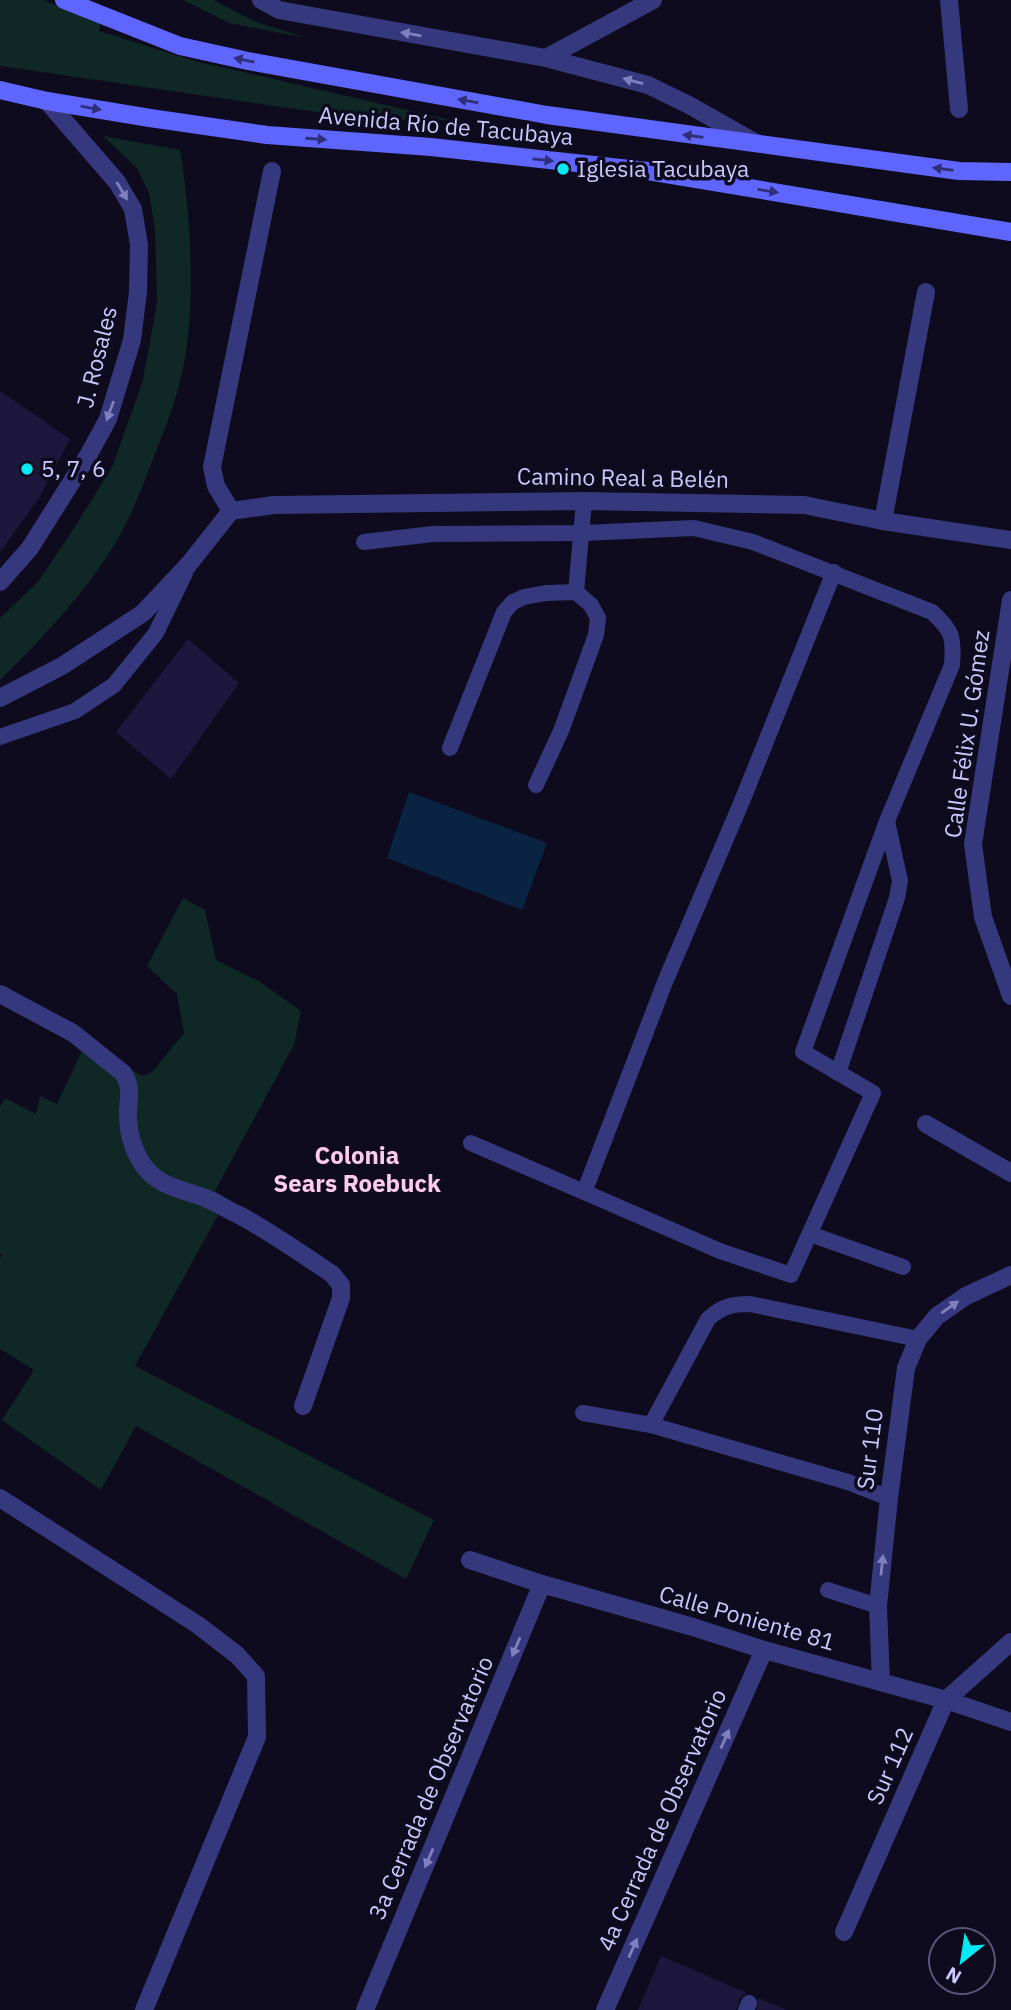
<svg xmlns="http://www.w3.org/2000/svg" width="1011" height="2010" viewBox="0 0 1011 2010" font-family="'IBM Plex Sans',sans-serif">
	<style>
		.green { fill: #0f2725 }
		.water { fill: #0b2342 }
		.building { fill: #1d173e }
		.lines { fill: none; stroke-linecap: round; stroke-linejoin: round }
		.service { stroke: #36387d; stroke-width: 16 }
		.minor { stroke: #36387d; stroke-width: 18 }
		.secondary { stroke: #5f65ff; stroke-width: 18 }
		.oneway { fill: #8080be }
		.oneway2 { fill: #2e2f77 }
		.poi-dot { fill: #00eaf3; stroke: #0d0b1d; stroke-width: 2.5 }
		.labels { text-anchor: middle; stroke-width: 7; stroke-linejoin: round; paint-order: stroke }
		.street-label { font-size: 23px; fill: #cbc8ff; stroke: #0d0b1d }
		.poi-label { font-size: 23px; fill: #cbc8ff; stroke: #0d0b1d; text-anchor: start }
		.neighbourhood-label { font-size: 24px; font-weight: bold; fill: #ffcaef; stroke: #0d0b1d }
	</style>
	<rect width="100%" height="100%" fill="#0d0b1d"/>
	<g class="green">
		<polygon points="0,0 43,0 100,23 99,31 195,61 451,120 371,120 0,66"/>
		<polygon points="183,0 213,0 256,22 307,38 229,23"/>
		<path d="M103 136 180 150C191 217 197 307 182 373 176 402 164 431 153 459 143 485 133 512 119 537 88 590 44 637 0 680V618L38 582 73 530 113 465 143 380 157 303 155 229 149 193 137 168Z"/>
		<polygon points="183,898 205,910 216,960 260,982 301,1011 294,1045 215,1191 227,1199 135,1366 434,1520 406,1579 136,1426 101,1490 2,1420 34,1370 0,1349 0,1258 2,1254 0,1253 0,1107 5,1098 36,1114 40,1096 57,1104 86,1042 142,1076 152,1072 184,1033 177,994 147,966"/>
	</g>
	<polygon class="water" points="409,792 547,843 522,910 387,858"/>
	<g class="building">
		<polygon points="0,391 70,439 39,498 0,552"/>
		<polygon points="188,639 239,683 171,779 116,732"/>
		<polygon points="661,1956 747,1993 740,1998 736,2010 638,2010"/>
		<polygon points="758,1998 787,2010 757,2010"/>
	</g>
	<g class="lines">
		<g class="service">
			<path d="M364 542 433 534 583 533 694 528 753 542 932 612C953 631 954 638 952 665L887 821 803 1052 873 1093 791 1275 720 1251 471 1143"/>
			<polyline points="576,592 584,501"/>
			<polyline points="0,737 75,711 114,685 156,633 185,573"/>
			<polyline points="450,748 504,612 513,602 524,597 546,593 576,592 591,605 598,618 596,635 561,731 536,785"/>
			<polyline points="838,1073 897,898 900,881 887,821"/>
			<polyline points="585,1190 665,982 742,801 834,572"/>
			<polyline points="810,1234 903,1267"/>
			<polyline points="583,1413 651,1425 848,1482 889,1498"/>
			<path d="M651 1425 708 1319C722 1306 732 1304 750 1304L918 1339"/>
			<polyline points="828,1590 878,1606"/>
			<polyline points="746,2010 749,2003"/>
		</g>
		<g class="minor">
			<polyline points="261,0 279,10 546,58 648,85 689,105 756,143"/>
			<polyline points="949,0 959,109"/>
			<polyline points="546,58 653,0"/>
			<polyline points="231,511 274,505 584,501 804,505 883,521 1011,540"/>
			<polyline points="231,511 216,486 212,467 272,171"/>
			<polyline points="883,521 926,292"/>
			<polyline points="0,582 30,548 89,454 108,419 132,340 138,292 139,245 133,209 117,182 47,101"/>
			<polyline points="1011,600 973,844 983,917 1011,996"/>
			<polyline points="0,698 62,666 143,613 189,564 231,511"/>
			<path d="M0 994 73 1033 123 1073C133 1088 128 1098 128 1114 128 1132 133 1150 143 1165 158 1186 180 1189 203 1197 216 1202 228 1210 241 1216 272 1233 302 1254 332 1274L341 1285V1298L303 1406"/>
			<polyline points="926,1124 1011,1173"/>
			<polyline points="0,1498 198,1625 237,1655 256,1676 257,1737 144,2010"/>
			<polyline points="470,1560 542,1584 693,1627 764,1650 946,1700 1011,1722"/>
			<polyline points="881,1682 878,1606 889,1498 906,1368 918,1339 937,1316 966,1296 1011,1275"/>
			<polyline points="844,1932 946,1700 1011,1642"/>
			<polyline points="365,2010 542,1584"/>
			<polyline points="605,2010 764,1650"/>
		</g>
		<g class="secondary">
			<polyline points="64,0 180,46 248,61 547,115 959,171 1011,172"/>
			<polyline points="0,90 47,101 150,118 267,135 431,147 648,171 1011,232"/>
		</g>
	</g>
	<defs><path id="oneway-solid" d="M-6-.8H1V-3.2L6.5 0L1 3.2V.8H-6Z" transform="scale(1.75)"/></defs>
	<g class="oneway">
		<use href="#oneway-solid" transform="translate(411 34) rotate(-170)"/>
		<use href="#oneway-solid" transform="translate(633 81) rotate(-165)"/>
		<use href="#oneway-solid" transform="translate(122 191) rotate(59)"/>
		<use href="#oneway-solid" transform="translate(110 411) rotate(110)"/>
		<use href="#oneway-solid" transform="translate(950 1307) rotate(-35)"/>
		<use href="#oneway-solid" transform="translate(882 1565) rotate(-84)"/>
		<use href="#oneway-solid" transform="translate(516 1647) rotate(113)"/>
		<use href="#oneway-solid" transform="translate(725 1739) rotate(-66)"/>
		<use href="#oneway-solid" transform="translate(429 1858) rotate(113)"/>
		<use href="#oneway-solid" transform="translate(633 1948) rotate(-66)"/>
	</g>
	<g class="oneway2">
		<use href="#oneway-solid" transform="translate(244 60) rotate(-168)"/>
		<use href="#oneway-solid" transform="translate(468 101) rotate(-170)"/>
		<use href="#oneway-solid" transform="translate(91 108) rotate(10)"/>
		<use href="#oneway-solid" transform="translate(693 136) rotate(-172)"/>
		<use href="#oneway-solid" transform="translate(316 139) rotate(4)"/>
		<use href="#oneway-solid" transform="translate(543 160) rotate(6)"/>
		<use href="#oneway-solid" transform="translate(943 169) rotate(-172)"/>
		<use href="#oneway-solid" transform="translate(768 191) rotate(9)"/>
	</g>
	<g class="poi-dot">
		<circle cx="563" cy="169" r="7"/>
		<circle cx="27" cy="469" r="7"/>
	</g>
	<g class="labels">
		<g class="street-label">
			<text transform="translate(446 126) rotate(5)" y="8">Avenida Río de Tacubaya</text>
			<text transform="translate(97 357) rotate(-76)" y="8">J. Rosales</text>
			<text transform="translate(623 478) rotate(1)" y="8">Camino Real a Belén</text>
			<text transform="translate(967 734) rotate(-82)" y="8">Calle Félix U. Gómez</text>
			<text transform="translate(870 1449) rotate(-83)" y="8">Sur 110</text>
			<text transform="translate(747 1618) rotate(16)" y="8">Calle Poniente 81</text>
			<text transform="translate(890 1766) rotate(-66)" y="8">Sur 112</text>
			<text transform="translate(431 1788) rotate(-67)" y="8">3a Cerrada de Observatorio</text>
			<text transform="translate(662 1820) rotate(-66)" y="8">4a Cerrada de Observatorio</text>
		</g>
		<g class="poi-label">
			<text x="577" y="177">Iglesia Tacubaya</text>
			<text x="41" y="477">5, 7, 6</text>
		</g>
		<g class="neighbourhood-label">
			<text x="357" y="1164">Colonia<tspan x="357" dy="28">Sears Roebuck</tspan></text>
		</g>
	</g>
	<g transform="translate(962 1961) rotate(210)"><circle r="33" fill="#0d0b1d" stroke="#595777" stroke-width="2"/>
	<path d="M0-5L12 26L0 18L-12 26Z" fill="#00eaf3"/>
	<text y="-10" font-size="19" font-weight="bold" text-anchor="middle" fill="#cbc8ff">N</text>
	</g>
</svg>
